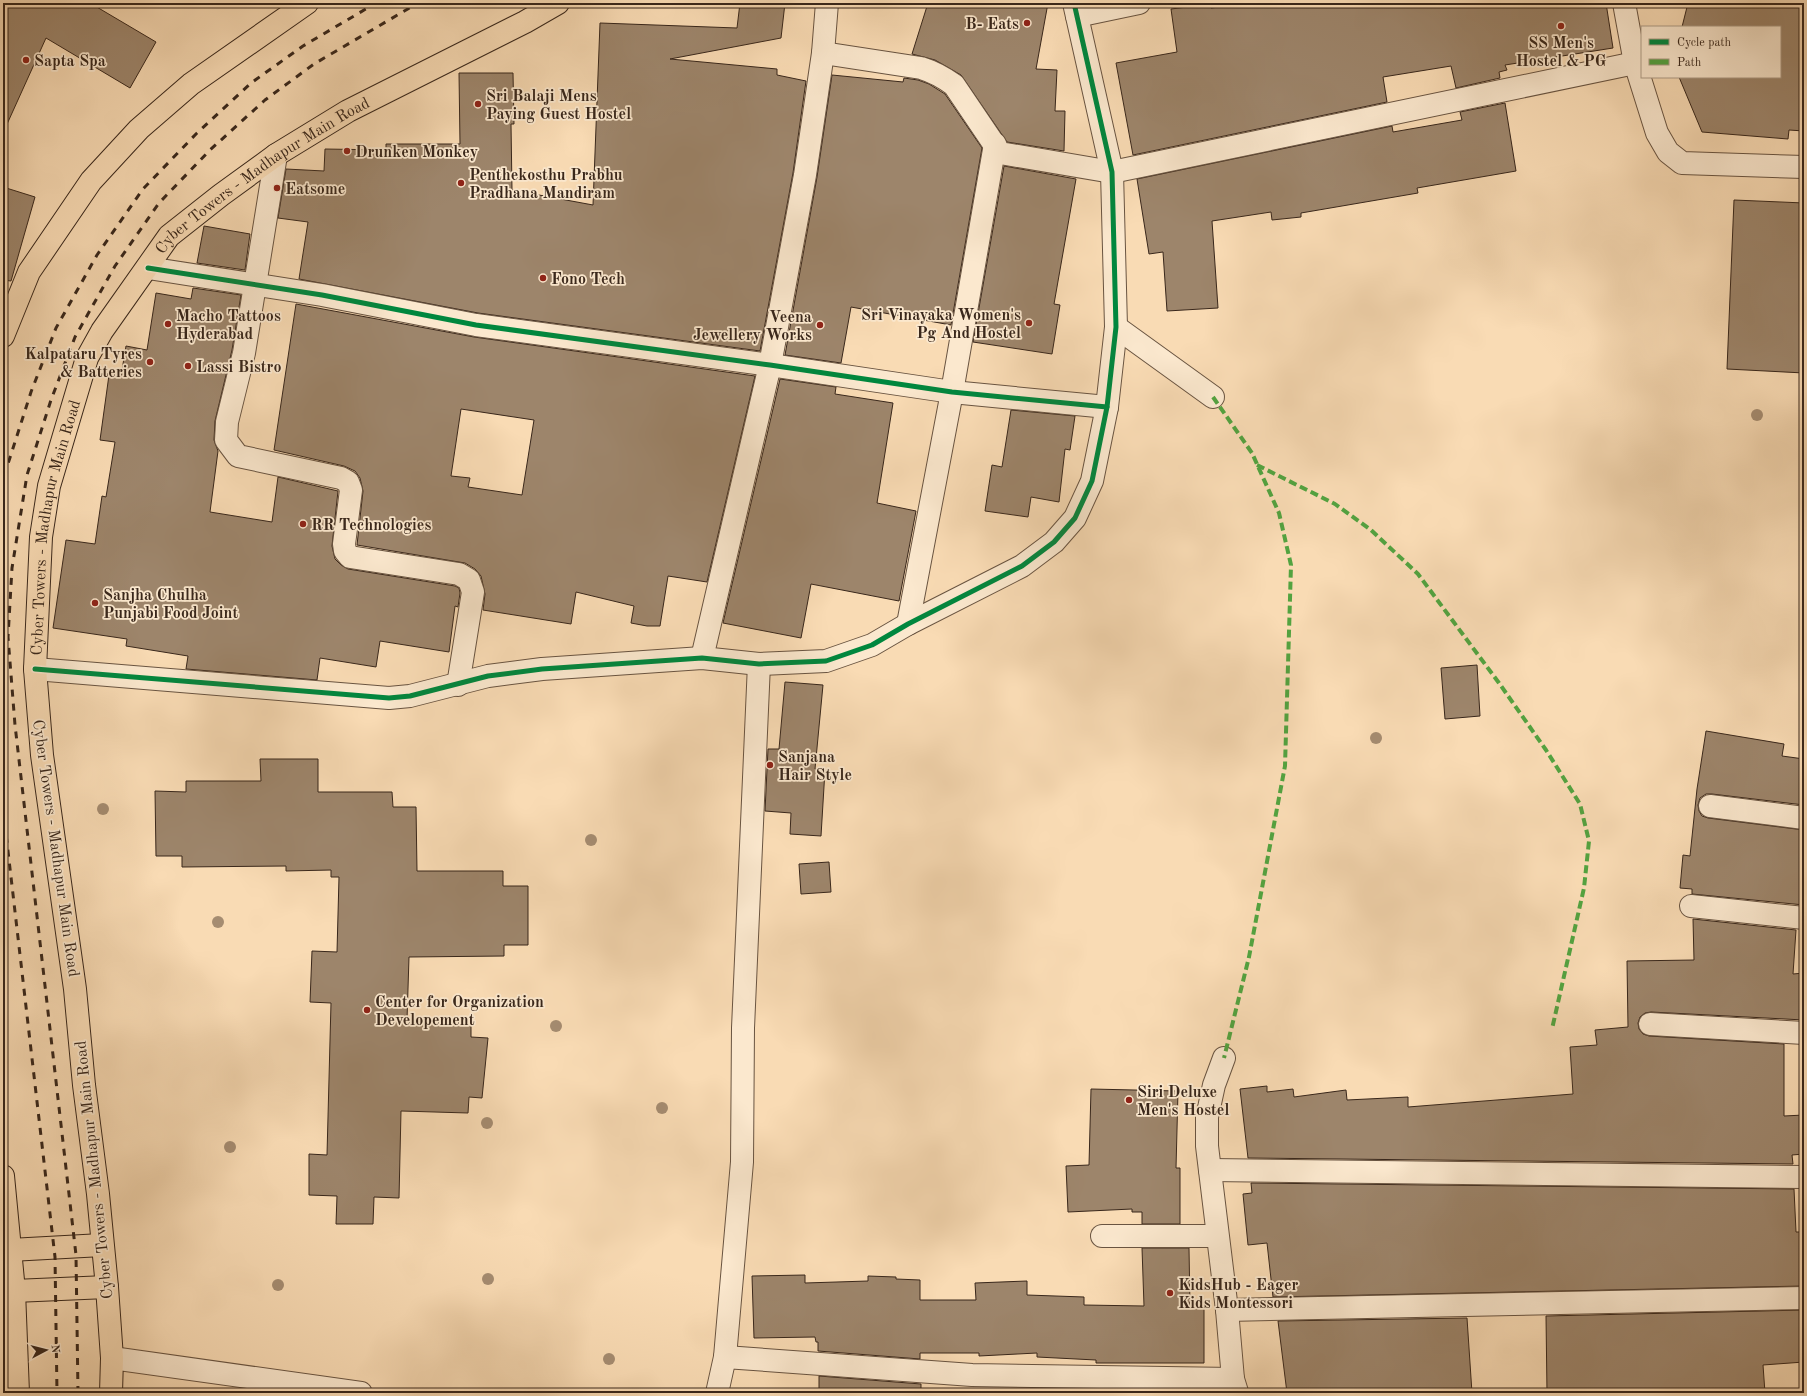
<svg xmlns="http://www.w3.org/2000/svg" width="1807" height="1396" viewBox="0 0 1807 1396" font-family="'Old Standard TT',serif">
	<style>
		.building { fill: #9d856b; stroke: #39271b; fill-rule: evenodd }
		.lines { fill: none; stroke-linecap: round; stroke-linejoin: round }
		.minor-casing { stroke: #695441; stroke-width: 24 }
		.major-casing { stroke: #39271b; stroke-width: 24 }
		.minor { stroke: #fbe8ce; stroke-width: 22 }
		.major { stroke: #f9dbb4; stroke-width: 22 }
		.rail { stroke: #39271b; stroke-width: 3; stroke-dasharray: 7 7; stroke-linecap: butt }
		.quiet { stroke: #53a340; stroke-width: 4; stroke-dasharray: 8 4; stroke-linecap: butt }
		.cycleway-casing { stroke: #fbe8ce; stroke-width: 8 }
		.cycleway { stroke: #00873e; stroke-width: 5 }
		.tree { fill: #a58c71 }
		.poi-dot { fill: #8f2418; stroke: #fbe8ce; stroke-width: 1.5 }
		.labels { text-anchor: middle; stroke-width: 3.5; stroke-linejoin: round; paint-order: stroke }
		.poi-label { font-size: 16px; font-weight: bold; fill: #39271b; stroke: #fbe8ce; text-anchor: start }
		.street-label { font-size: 16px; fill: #39271b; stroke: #fbe8ce }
	</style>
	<rect width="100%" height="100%" fill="#f9dbb4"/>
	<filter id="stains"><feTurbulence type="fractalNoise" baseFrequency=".005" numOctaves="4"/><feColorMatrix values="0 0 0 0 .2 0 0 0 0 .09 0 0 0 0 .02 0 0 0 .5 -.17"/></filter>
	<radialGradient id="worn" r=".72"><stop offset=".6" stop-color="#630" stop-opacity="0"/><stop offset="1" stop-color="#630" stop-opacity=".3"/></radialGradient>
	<g class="building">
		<polygon points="3,3 90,3 156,42 130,88 46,38 3,133"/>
		<polygon points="740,3 785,3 781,38 670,59 777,69 777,75 806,81 793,173 760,351 478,313 299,279 308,222 278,218 286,169 324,171 325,149 386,150 386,144 460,144 459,73 513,73 514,124 511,124 512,190 593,205 600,23 737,28"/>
		<polygon points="928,3 1048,3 1036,69 1057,70 1055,111 1065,111 1064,151 1007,142 961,75 935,60 912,54"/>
		<polygon points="1254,3 1606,3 1613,48 1505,65 1507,70 1499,72 1500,78 1456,88 1451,66 1383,77 1387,102 1133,155 1116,63 1177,52 1171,9 1211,4 1211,8"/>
		<polygon points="1688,3 1804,3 1804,131 1789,130 1788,139 1702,132 1679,77 1780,77 1780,27 1682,27"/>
		<polygon points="832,75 903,82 904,78 918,80 929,84 945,94 982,148 951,325 851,307 841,363 785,355 817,177"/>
		<polygon points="1505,103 1516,171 1417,188 1418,193 1301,213 1301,217 1272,220 1271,212 1212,221 1218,308 1167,311 1163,252 1149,254 1137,179 1392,126 1393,132 1462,120 1460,112"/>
		<polygon points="1004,166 1076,179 1054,304 1060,305 1052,354 973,342"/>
		<polygon points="3,187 35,197 11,281 3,280"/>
		<polygon points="1734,200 1804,203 1804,373 1727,369"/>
		<polygon points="204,226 250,234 245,270 197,263"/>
		<polygon points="193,288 241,295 232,350 215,421 214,440 218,451 210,512 272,522 278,477 338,491 332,546 335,559 341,565 348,569 455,586 459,588 460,593 458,607 455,606 449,652 380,641 376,667 320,658 317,680 186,669 188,656 126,646 127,639 53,628 66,540 95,544 102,496 106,497 115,442 100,440 109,375 121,376 126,346 147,350 156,293 191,299"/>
		<path d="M296 304 474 337 755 376 707 582 668 576 660 626H647L631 623 634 606 576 592 571 624 483 610 485 594 481 576 475 569 465 563 357 545 363 491 360 478 355 471 344 466 274 450ZM461 409 534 420 522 495 468 487 470 478 451 476Z"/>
		<polygon points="780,379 836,387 835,394 893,403 877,503 916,511 899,601 811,584 801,638 723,623"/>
		<polygon points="1011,410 1075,416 1070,450 1065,449 1059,502 1031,497 1028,517 985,511 992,465 1002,467"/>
		<polygon points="1477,665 1480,716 1445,719 1441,668"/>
		<polygon points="785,682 823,685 815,769 825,770 821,836 790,834 791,813 765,811 768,749 779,749"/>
		<polygon points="1706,731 1784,744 1782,756 1804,759 1804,805 1712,794 1706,794 1700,798 1698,805 1699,811 1702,816 1708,818 1804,830 1804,905 1692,894 1692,889 1680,888 1683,855 1690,856 1697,789"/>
		<polygon points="260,759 318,759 318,792 392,792 393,807 416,807 417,871 503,871 503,886 528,886 528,945 504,945 504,956 409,957 407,1020 471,1022 471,1037 488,1038 482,1098 469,1097 468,1113 401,1111 399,1198 374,1197 373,1224 336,1224 337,1196 309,1195 309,1154 327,1155 331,1003 310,1002 312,951 337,952 339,877 331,877 331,870 286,871 286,866 182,867 182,856 156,856 155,791 186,792 186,781 261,781"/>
		<polygon points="829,862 831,892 801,894 799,864"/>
		<polygon points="1693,919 1796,930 1793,974 1804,973 1804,1020 1651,1012 1645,1013 1640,1017 1638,1023 1639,1029 1643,1034 1649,1036 1784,1044 1784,1116 1804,1115 1804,1154 1792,1155 1793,1164 1248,1158 1240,1089 1267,1086 1267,1092 1293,1089 1294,1097 1346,1090 1347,1100 1408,1097 1408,1107 1573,1094 1570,1047 1597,1045 1595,1030 1628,1027 1627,961 1694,960"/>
		<polygon points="1091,1089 1178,1091 1176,1168 1180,1168 1180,1224 1142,1224 1142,1212 1132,1212 1132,1209 1068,1212 1066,1166 1089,1165"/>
		<polygon points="1251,1183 1794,1189 1796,1232 1804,1232 1804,1286 1273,1297 1267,1243 1248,1245 1243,1194 1252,1193"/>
		<polygon points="1142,1248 1189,1248 1190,1306 1204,1306 1204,1363 1096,1363 1096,1360 1037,1357 1037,1353 979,1356 979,1353 920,1353 920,1359 818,1351 818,1342 816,1342 815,1337 754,1338 752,1276 805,1275 805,1283 868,1281 868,1276 896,1277 896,1279 920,1280 920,1300 976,1300 975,1283 1027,1281 1027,1295 1084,1297 1084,1305 1144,1306"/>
		<polygon points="1804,1310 1804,1362 1763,1365 1765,1393 1547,1393 1546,1316"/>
		<polygon points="1467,1318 1472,1393 1287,1393 1278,1321"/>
		<polygon points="819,1376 921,1384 921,1393 819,1393"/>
	</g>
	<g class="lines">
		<defs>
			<g id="minor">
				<polyline points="1624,3 1635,63 1657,133 1668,152 1682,163 1804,167"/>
				<polyline points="1077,16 1139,3"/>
				<path d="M823 53 921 68C934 72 943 77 954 85L1000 153 1112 172 1635 63"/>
				<polyline points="276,155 244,353 227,422 226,440 238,456 341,478 348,482 351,490 344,544 345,551 350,557 459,574 469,580 473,592 458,685"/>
				<polyline points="148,268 322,295 476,325 770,365 952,392 1107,407"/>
				<polyline points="1116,327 1213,397"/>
				<polyline points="908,624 952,392 995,144"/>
				<polyline points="702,658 770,365 805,175 823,53 827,3"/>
				<polyline points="35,669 389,698 410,696 488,676 542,669 702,658 759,664 826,661 872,645 908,624 1022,566 1054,542 1075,518 1092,481 1107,407 1116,327 1112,172 1074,3"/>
				<polyline points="1710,806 1804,818"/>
				<polyline points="1691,906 1804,918"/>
				<polyline points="1650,1024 1804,1033"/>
				<polyline points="1224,1058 1214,1085 1207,1117 1207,1146 1227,1310 1233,1379 1237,1392"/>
				<polyline points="1210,1170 1804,1177"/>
				<polyline points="1102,1236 1217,1236"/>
				<polyline points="1227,1310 1804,1298"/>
				<polyline points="725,1357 972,1375 1233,1379"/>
				<polyline points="112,1358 361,1393"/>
				<polyline points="717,1393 725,1357 742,1162 743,1028 759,664"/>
			</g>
			<g id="major">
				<polyline points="3,336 29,272 91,181 139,129 191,84 307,3"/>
				<polyline points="3,1176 14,1291 18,1393"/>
				<polyline points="3,1249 10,1250 102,1245"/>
				<polyline points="3,1289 14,1291 107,1287"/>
				<path id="s1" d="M111 1393 112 1358 107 1287 98 1194 84 1085 75 989 42 755 35 669 41 537 49 486 87 358 102 331 169 236 221 195 276 155 348 111 525 22 558 3"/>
			</g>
		</defs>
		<use href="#minor" class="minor-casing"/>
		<use href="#major" class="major-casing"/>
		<use href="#minor" class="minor"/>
		<use href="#major" class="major"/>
		<g class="rail">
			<polyline points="3,490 6,470 31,392 56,328 97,255 143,189 196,134 251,83 303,46 376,3"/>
			<polyline points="3,808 55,1257 57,1393"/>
			<polyline points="78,1393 76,1255 15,725 8,637 12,568 27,475 51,400 75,337 115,266 159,203 210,150 265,100 314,64 418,3"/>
		</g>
		<g class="quiet">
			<polyline points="1213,397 1252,453 1279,513 1291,565 1285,766 1249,957 1224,1058"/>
			<polyline points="1257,465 1335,504 1371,530 1418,574 1499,683 1546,750 1580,804 1589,841 1584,888 1552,1029"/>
		</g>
		<defs>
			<g id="cycleway">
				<polyline points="148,268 322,295 476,325 770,365 952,392 1107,407"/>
				<polyline points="35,669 389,698 410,696 488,676 542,669 702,658 759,664 826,661 872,645 908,624 1022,566 1054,542 1075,518 1092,481 1107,407 1116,327 1112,172 1074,3"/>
			</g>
		</defs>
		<use href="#cycleway" class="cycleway-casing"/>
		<use href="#cycleway" class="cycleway"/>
	</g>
	<g class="tree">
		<circle cx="1757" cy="415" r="6"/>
		<circle cx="1376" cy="738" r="6"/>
		<circle cx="103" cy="809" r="6"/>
		<circle cx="591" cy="840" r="6"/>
		<circle cx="218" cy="922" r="6"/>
		<circle cx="556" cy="1026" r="6"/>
		<circle cx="662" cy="1108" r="6"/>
		<circle cx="487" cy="1123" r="6"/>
		<circle cx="230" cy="1147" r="6"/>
		<circle cx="488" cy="1279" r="6"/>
		<circle cx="278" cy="1285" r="6"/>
		<circle cx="609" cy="1359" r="6"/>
	</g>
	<g class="poi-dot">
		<circle cx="1027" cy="23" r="4"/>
		<circle cx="1561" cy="26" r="4"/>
		<circle cx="26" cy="60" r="4"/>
		<circle cx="478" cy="104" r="4"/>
		<circle cx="347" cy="151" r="4"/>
		<circle cx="461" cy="183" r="4"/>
		<circle cx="277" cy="188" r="4"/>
		<circle cx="543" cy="278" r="4"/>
		<circle cx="1029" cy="323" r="4"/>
		<circle cx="168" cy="324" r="4"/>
		<circle cx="820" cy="325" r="4"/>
		<circle cx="150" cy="362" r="4"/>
		<circle cx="188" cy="366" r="4"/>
		<circle cx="303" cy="524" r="4"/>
		<circle cx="95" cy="603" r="4"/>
		<circle cx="770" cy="765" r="4"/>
		<circle cx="367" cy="1010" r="4"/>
		<circle cx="1129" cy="1100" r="4"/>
		<circle cx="1170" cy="1293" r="4"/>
	</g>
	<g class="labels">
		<g class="poi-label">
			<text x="1019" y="29" text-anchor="end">B- Eats</text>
			<text x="1561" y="48" text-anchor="middle">SS Men's<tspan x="1561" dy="18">Hostel &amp; PG</tspan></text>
			<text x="34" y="66">Sapta Spa</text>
			<text x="486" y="101">Sri Balaji Mens<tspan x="486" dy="18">Paying Guest Hostel</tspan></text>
			<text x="355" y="157">Drunken Monkey</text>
			<text x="469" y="180">Penthekosthu Prabhu<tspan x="469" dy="18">Pradhana Mandiram</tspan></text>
			<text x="285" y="194">Eatsome</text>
			<text x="551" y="284">Fono Tech</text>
			<text x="1021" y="320" text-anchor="end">Sri Vinayaka Women's<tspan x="1021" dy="18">Pg And Hostel</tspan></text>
			<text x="176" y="321">Macho Tattoos<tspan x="176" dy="18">Hyderabad</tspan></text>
			<text x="812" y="322" text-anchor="end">Veena<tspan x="812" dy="18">Jewellery Works</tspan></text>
			<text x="142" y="359" text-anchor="end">Kalpataru Tyres<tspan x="142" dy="18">&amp; Batteries</tspan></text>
			<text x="196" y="372">Lassi Bistro</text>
			<text x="311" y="530">RR Technologies</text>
			<text x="103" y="600">Sanjha Chulha<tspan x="103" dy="18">Punjabi Food Joint</tspan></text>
			<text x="778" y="762">Sanjana<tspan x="778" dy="18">Hair Style</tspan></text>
			<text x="375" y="1007">Center for Organization<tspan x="375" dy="18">Developement</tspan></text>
			<text x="1137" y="1097">Siri Deluxe<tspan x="1137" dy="18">Men's Hostel</tspan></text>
			<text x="1178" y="1290">KidsHub - Eager<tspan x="1178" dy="18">Kids Montessori</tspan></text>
		</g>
		<g class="street-label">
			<text dy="6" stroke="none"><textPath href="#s1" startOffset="1304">Cyber Towers - Madhapur Main Road</textPath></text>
			<text dy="6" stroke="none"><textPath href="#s1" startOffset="872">Cyber Towers - Madhapur Main Road</textPath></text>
			<text transform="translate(57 848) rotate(82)" y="6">Cyber Towers - Madhapur Main Road</text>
			<text transform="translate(93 1170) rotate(-96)" y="6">Cyber Towers - Madhapur Main Road</text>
		</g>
	</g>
	<rect width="1807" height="1396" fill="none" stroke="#f9dbb4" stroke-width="16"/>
	<rect x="4" y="4" width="1799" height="1388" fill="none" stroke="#39271b" stroke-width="2"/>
	<rect x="8" y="8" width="1791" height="1380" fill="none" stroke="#39271b"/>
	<rect x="1641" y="26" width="140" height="52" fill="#fbe8ce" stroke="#ad9b86"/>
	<rect x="1649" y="39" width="20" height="6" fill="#00873e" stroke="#ad9b86"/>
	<text x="1677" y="46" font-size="12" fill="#39271b">Cycle path</text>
	<rect x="1649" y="59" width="20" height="6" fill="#53a340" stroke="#ad9b86"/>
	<text x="1677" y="66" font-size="12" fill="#39271b">Path</text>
	<g transform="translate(46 1350) rotate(83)" stroke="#fbe8ce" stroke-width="3" paint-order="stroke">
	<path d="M0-3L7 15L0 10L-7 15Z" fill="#39271b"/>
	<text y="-6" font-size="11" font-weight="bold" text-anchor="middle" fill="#39271b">N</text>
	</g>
	<rect width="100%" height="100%" filter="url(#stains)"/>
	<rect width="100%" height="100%" fill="url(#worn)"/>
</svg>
